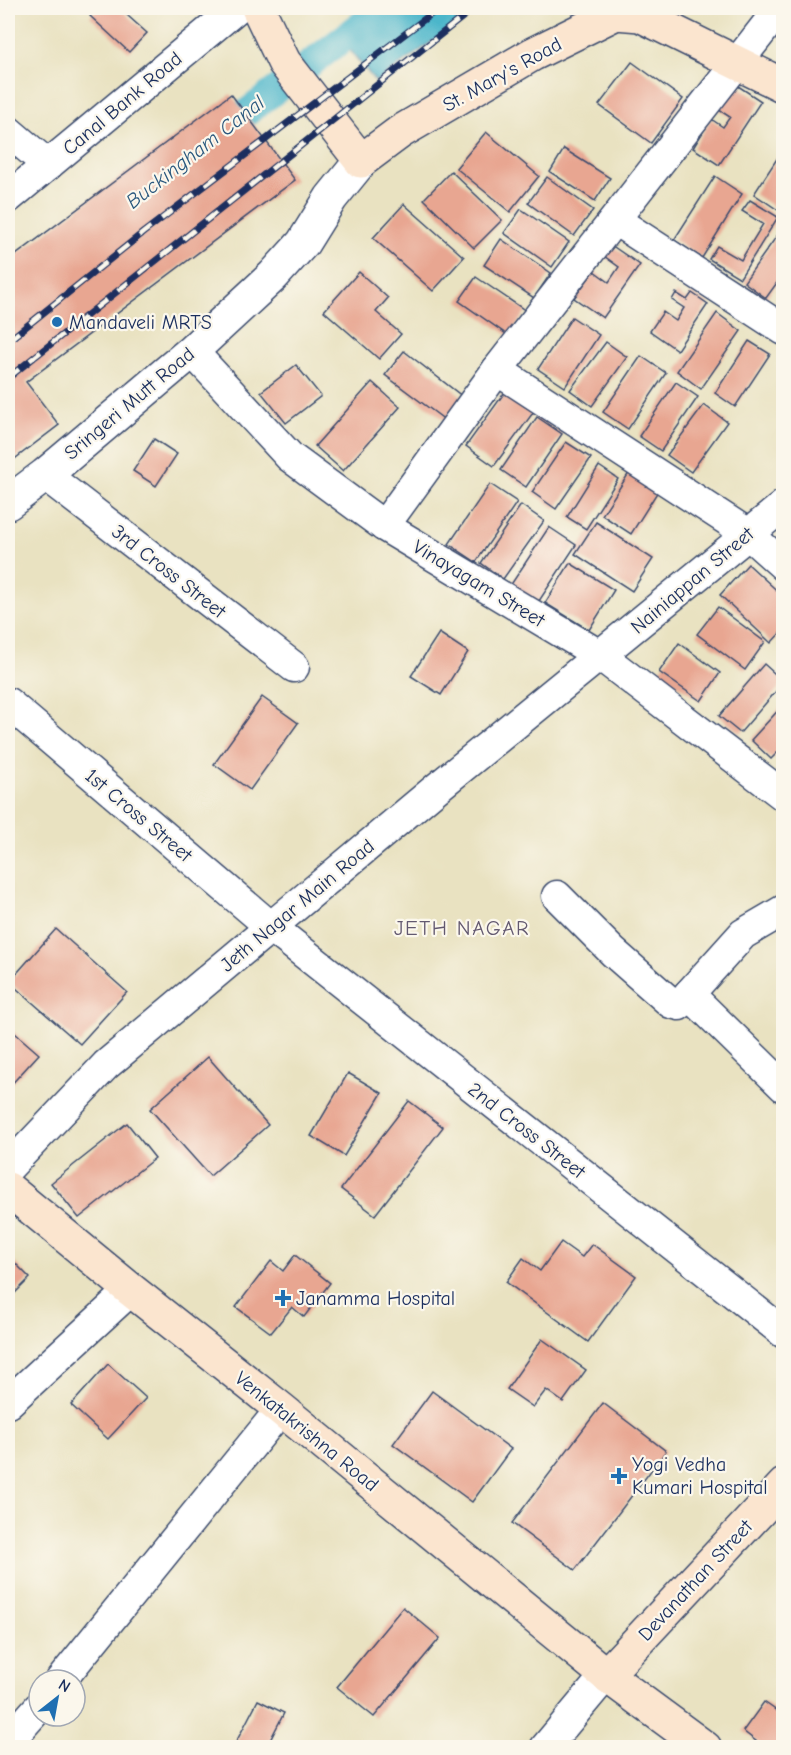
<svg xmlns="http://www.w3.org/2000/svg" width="791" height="1755" viewBox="0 0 791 1755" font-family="'Comic Neue',sans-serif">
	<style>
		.water { fill: #4cb6ca; stroke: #347294; stroke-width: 1.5 }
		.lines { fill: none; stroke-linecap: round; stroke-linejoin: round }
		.canal { stroke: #4cb6ca; stroke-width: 28 }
		.building { fill: #e8a691 }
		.minor-casing { stroke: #3a4a6d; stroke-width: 33 }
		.tertiary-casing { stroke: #3a4a6d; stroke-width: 36 }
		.secondary-casing { stroke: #3a4a6d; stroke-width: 36 }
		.minor { stroke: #fff; stroke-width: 30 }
		.tertiary { stroke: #fff; stroke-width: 33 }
		.secondary { stroke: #fbe5cf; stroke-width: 33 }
		.rail-casing { stroke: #1b2f5e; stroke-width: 7 }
		.rail { stroke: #fbf7ec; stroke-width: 4.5; stroke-dasharray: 14; stroke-linecap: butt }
		.poi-dot { fill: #1f6fb2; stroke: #fbf7ec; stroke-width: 2 }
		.labels { text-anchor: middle; stroke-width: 4.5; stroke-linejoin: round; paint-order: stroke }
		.street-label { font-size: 20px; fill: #1b2f5e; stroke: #fbf7ec }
		.poi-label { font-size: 20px; fill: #1b2f5e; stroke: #fbf7ec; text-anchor: start }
		.water-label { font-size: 21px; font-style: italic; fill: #2a587e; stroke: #fbf7ec }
		.neighbourhood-label { font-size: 21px; letter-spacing: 1.5px; fill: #635970; stroke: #fbf7ec }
	</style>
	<rect width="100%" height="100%" fill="#fbf7ec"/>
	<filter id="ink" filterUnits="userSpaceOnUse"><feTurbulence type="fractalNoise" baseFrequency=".0167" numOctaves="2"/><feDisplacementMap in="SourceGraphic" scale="12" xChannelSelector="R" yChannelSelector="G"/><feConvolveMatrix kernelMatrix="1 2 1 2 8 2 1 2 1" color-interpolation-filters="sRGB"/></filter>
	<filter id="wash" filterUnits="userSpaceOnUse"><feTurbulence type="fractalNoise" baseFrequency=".008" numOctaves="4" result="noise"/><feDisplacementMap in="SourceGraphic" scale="24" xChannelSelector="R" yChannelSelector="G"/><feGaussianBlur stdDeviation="1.35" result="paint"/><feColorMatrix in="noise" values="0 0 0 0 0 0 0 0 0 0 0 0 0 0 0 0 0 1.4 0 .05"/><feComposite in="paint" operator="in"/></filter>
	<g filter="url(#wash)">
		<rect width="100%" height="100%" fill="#e9e2c1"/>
		<polygon class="water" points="367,8 479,8 376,82 336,33"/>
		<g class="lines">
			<polyline class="canal" points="216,136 383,8"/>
		</g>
		<g id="blocks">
			<g class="building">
				<polygon points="98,8 119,8 147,33 129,52 90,16"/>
				<polygon points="632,62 683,99 651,143 599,105"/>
				<polygon points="735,84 761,101 719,165 693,148 711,119 723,127 730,117 719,110"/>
				<polygon points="231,94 295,180 26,382 59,425 8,464 8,261"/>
				<polygon points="486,132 539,176 510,212 456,168"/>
				<polygon points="784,148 784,209 781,212 754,194"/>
				<polygon points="564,149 610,178 595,201 550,172"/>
				<polygon points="451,171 502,220 474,248 424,199"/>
				<polygon points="715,176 742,194 702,258 674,240"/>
				<polygon points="547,177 593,210 574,236 528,203"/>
				<polygon points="750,200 778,217 740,278 709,259 717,246 741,260 763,224 742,211"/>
				<polygon points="404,204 464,257 433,291 373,238"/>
				<polygon points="521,209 569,242 552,267 504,233"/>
				<polygon points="779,233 784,236 784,273 766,298 744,282"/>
				<polygon points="501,239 551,273 534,298 484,265"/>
				<polygon points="611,245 640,265 603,318 574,298 594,271 609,282 619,267 604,256"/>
				<polygon points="359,272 388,298 376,312 401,334 379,359 324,311"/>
				<polygon points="476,277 526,311 509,336 459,301"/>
				<polygon points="676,293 687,300 692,293 708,304 677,350 650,331 663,312 676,321 684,308 672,300"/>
				<polygon points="717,313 741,331 701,389 677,371"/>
				<polygon points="572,317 599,335 565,387 538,369"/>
				<polygon points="749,341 770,354 735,407 715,393"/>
				<polygon points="606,342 627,357 592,406 570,390"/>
				<polygon points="404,351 463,397 445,420 385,375"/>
				<polygon points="641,356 666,373 628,429 603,412"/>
				<polygon points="296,365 321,396 286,423 261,392"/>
				<polygon points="372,382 400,407 343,471 315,446"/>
				<polygon points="676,382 698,397 661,451 639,436"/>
				<polygon points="510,385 538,406 494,466 466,446"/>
				<polygon points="704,405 727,422 691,472 667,455"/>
				<polygon points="537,417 562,434 526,487 501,470"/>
				<polygon points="154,439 177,454 156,486 133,471"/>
				<polygon points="566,442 591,458 556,509 532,492"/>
				<polygon points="599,466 618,479 586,529 567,517"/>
				<polygon points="629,473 658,491 631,534 602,515"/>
				<polygon points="490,484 517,502 476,562 449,544"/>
				<polygon points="521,505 544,521 503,579 481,563"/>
				<polygon points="596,522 653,559 632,591 575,554"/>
				<polygon points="549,527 576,545 537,604 510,586"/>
				<polygon points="570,563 614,590 589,630 545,603"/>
				<polygon points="748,564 784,597 784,629 771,643 720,595"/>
				<polygon points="718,607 765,642 745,670 697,634"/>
				<polygon points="439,633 468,652 441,695 411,676"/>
				<polygon points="679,643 720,673 701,701 659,672"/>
				<polygon points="764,664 784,682 740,733 719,716"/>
				<polygon points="262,697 298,723 250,790 214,764"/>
				<polygon points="784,704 784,746 771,759 751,740"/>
				<polygon points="56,929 127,992 80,1044 9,982"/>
				<polygon points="8,1027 39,1054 8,1088"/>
				<polygon points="208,1057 268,1125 210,1176 150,1109"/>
				<polygon points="348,1073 382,1093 344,1156 311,1136"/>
				<polygon points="409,1101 443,1127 375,1215 341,1189"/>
				<polygon points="127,1123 155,1158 79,1218 51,1183"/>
				<polygon points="561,1242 582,1257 592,1244 636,1276 588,1342 506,1282 523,1258 540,1271"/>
				<polygon points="295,1255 330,1283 304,1317 292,1307 271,1333 236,1307 271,1261 283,1271"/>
				<polygon points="8,1256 30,1278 8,1300"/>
				<polygon points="542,1339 586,1370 563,1402 546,1390 533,1407 507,1389"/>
				<polygon points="108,1364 146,1398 108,1439 71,1405"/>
				<polygon points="432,1391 511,1449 472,1502 393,1444"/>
				<polygon points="603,1403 666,1451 575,1570 512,1523"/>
				<polygon points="403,1607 440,1638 374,1717 337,1687"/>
				<polygon points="258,1700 284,1713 266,1748 233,1748"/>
				<polygon points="764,1702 777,1711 784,1702 784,1748 765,1748 743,1731"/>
			</g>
		</g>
	</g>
	<g filter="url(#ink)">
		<use href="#blocks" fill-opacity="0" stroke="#3a4a6d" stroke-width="1.5"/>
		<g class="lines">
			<defs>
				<g id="minor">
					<polyline points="8,131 48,165"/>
					<polyline points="8,198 237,8"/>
					<polyline points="615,220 784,330"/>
					<polyline points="192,351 290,457 384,526 601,656 784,796"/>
					<polyline points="497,370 747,533 784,566"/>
					<polyline points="45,475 294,667"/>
					<polyline points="384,526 497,370 780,8"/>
					<polyline points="8,703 271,927 784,1333"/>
					<polyline points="557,896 613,952 671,1003 679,1005 689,994 784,1087"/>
					<polyline points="689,994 743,934 784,910"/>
					<polyline points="8,1168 106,1065 438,787 784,505"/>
					<polyline points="8,1403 131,1290"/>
					<polyline points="61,1680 281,1409"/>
					<polyline points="8,1742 39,1707"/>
					<polyline points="545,1748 606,1675"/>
				</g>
				<polyline id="tertiary" points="8,503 45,475 192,351 273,276 303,243 331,198 361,161"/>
				<g id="secondary">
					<polyline points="258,8 284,62 361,161 400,132 533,54 616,13 640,15 784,86"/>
					<polyline points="8,1189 131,1290 281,1409 606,1675 705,1748"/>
					<polyline points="606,1675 784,1485"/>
				</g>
			</defs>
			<use href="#minor" class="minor-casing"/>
			<use href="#tertiary" class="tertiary-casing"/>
			<use href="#secondary" class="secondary-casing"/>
			<use href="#minor" class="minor"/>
			<use href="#tertiary" class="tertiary"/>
			<use href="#secondary" class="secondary"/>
			<defs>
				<g id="rail">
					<polyline points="8,341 144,232 439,8"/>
					<polyline points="8,378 474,8"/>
				</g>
			</defs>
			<use href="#rail" class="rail-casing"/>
			<use href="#rail" class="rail"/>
		</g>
	</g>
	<g class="poi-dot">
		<circle cx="57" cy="322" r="6"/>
		<path d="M280 1289h6v6h6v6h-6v6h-6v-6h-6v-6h6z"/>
		<path d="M616 1467h6v6h6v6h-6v6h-6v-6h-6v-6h6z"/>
	</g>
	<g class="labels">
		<g class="street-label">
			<text transform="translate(502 74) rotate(-29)" y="7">St. Mary's Road</text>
			<text transform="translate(122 103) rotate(-40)" y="7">Canal Bank Road</text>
			<text transform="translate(129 403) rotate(-40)" y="7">Sringeri Mutt Road</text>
			<text transform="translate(169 571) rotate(38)" y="7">3rd Cross Street</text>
			<text transform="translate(692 580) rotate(-40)" y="7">Nainiappan Street</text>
			<text transform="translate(479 583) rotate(31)" y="7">Vinayagam Street</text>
			<text transform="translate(139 815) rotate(40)" y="7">1st Cross Street</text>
			<text transform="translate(297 905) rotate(-40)" y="7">Jeth Nagar Main Road</text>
			<text transform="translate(527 1130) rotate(38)" y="7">2nd Cross Street</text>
			<text transform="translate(307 1431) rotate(39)" y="7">Venkatakrishna Road</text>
			<text transform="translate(695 1580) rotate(-47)" y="7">Devanathan Street</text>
		</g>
		<g class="poi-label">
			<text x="69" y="329">Mandaveli MRTS</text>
			<text x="296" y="1305">Janamma Hospital</text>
			<text x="632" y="1471">Yogi Vedha<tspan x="632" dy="23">Kumari Hospital</tspan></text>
		</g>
		<g class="water-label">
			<text transform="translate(195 152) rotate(-38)" y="7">Buckingham Canal</text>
		</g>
		<g class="neighbourhood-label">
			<text x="462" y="935">JETH NAGAR</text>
		</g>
	</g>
	<rect width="791" height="1755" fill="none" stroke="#fbf7ec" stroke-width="30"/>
	<g transform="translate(57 1698) rotate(31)"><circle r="28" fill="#fbf7ec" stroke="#a1a7b3" stroke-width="1.5"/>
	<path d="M0-4.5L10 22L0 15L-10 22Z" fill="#1f6fb2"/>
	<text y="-9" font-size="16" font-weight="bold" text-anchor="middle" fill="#1b2f5e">N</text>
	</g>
</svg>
